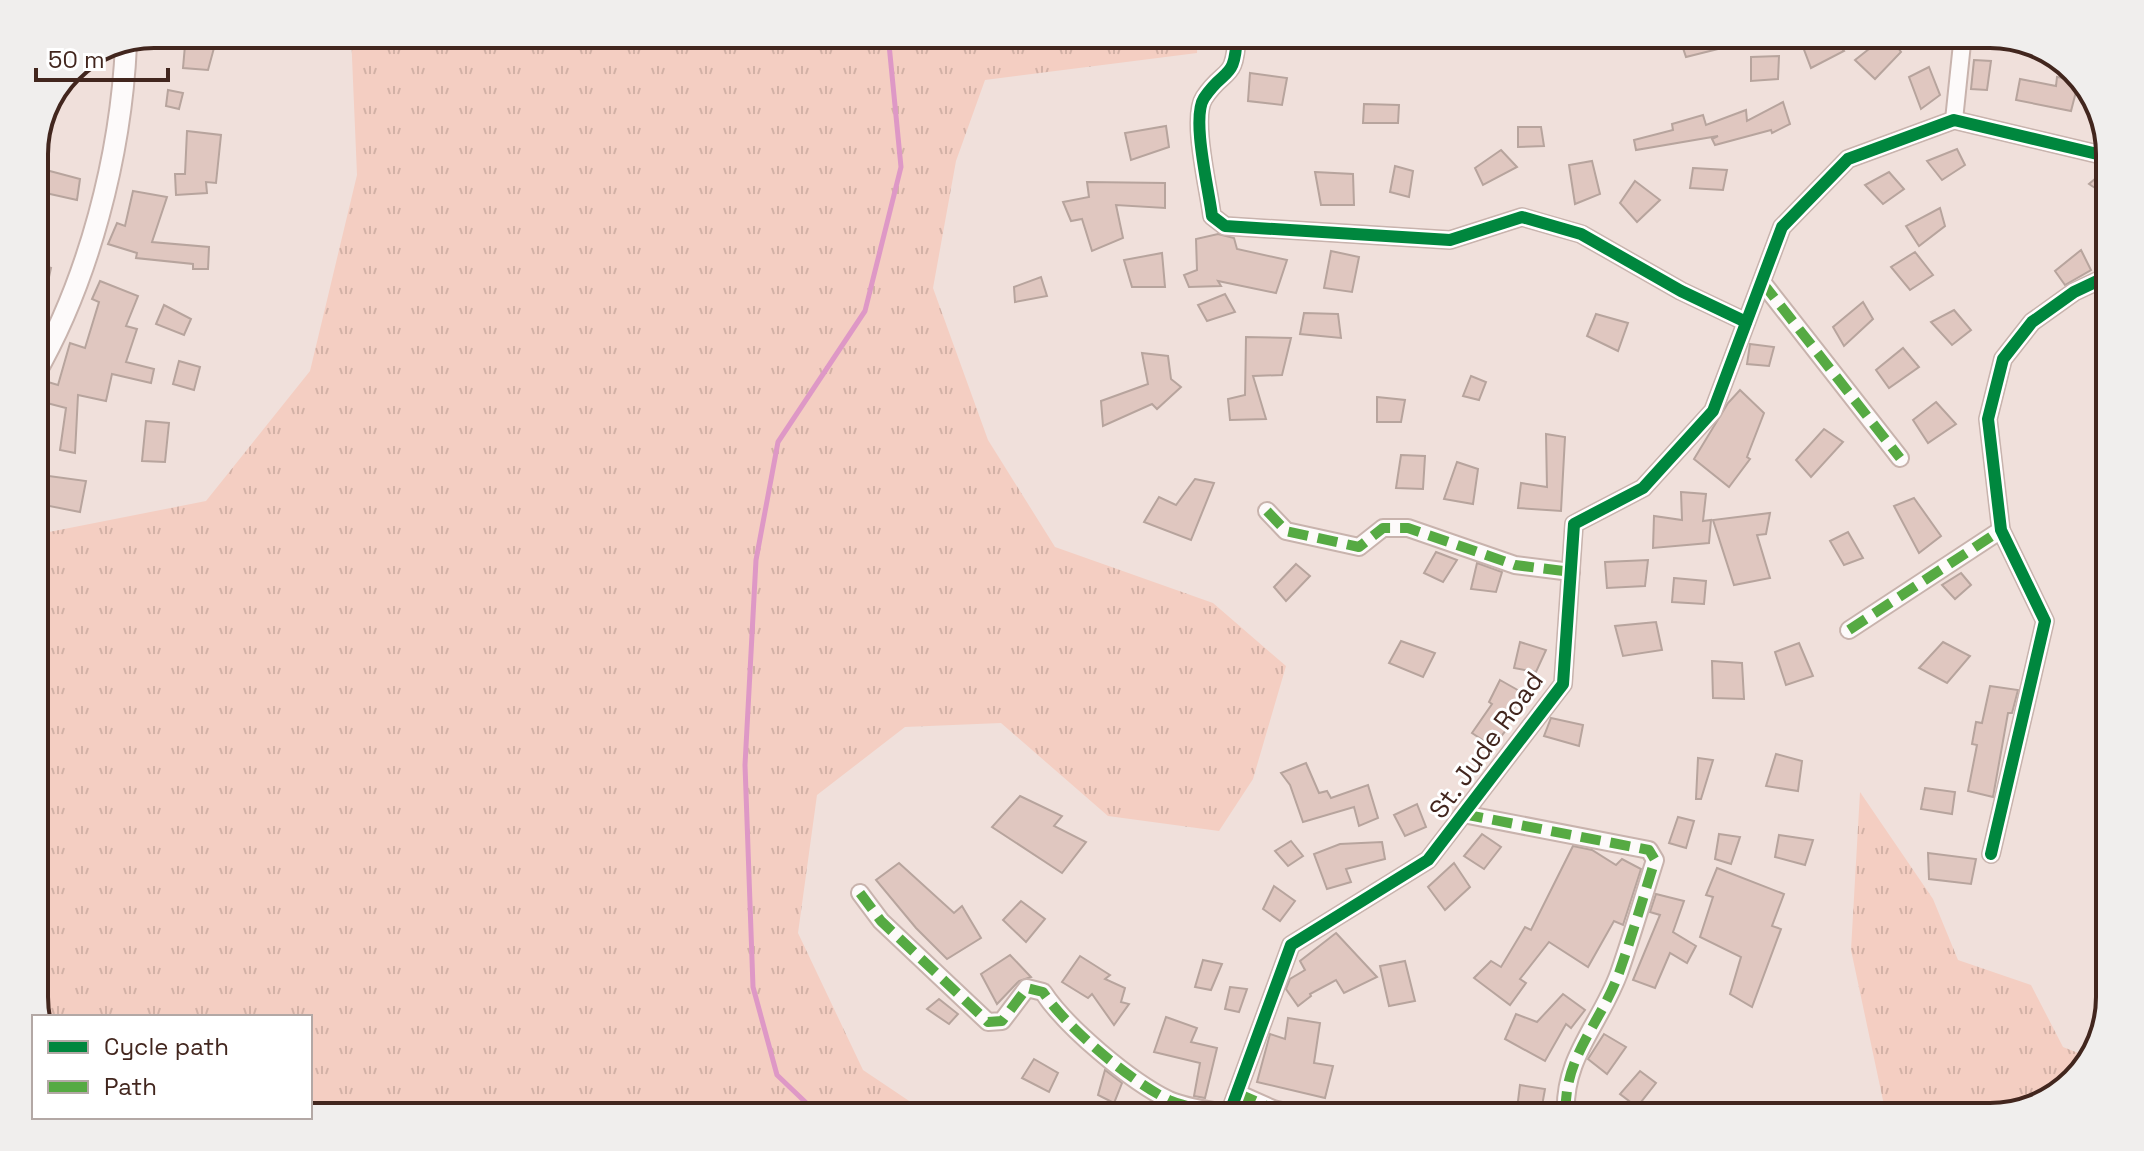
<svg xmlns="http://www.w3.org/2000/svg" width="2144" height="1151" viewBox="0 0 2144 1151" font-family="'Space Grotesk',sans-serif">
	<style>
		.grass { fill: url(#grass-tufts) }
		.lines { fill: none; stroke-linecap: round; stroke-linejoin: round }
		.stream { stroke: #de98c6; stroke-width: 5 }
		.building { fill: #e0c7c0; stroke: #b7a49d; stroke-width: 2 }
		.minor-casing { stroke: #c8b3ad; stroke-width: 20 }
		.tertiary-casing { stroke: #c8b3ad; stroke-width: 24 }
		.minor { stroke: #fdfafa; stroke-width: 16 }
		.tertiary { stroke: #fdfafa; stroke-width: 20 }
		.quiet { stroke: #56aa43; stroke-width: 10; stroke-dasharray: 20 10; stroke-linecap: butt }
		.cycleway-casing { stroke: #fff; stroke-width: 17 }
		.cycleway { stroke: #00873e; stroke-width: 12 }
		.labels { text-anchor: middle; stroke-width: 6; stroke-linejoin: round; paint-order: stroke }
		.street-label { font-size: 26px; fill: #42261e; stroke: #fff }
		.rim { fill: none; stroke: #42261e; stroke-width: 4 }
	</style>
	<defs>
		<pattern id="grass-tufts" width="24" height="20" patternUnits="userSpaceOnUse" patternTransform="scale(2)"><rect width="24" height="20" fill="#f4cec2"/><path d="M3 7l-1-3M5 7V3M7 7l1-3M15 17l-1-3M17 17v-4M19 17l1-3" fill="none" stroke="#d2b1a6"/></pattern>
	</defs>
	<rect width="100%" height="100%" fill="#f0e0db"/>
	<g class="grass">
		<polygon points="351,34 1198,34 1197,53 985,80 956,161 933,288 988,440 1055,547 1213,603 1286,666 1253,779 1219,831 1108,816 1001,723 905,727 817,795 798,933 863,1070 933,1117 310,1117 310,1017 38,1017 34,1006 34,529 44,533 206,501 310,371 357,175"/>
		<polygon points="1860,792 1933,899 1958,960 2031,985 2063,1047 2091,1058 2057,1097 1991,1117 1877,1117 1884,1105 1851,950"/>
	</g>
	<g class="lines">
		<polyline class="stream" points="821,1117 777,1075 753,987 745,765 756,560 778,442 865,311 901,167 888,34"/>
	</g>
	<g class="building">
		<polygon points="186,34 207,34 204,47 214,48 208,70 183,68"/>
		<polygon points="1693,34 1719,34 1722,48 1686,57 1679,36"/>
		<polygon points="1888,34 1901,52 1875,79 1855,60"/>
		<polygon points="1830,35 1844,51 1811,68 1803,47"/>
		<polygon points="1779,56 1778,79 1751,81 1751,57"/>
		<polygon points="1974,60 1991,61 1987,90 1971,89"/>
		<polygon points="1929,67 1940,95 1921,109 1909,77"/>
		<polygon points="1250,73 1287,78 1282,105 1248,101"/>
		<polygon points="2057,77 2079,80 2071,111 2016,100 2020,79 2056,86"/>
		<polygon points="168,90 183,93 179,109 166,106"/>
		<polygon points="1783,102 1790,124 1772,133 1771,130 1715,145 1712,139 1718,136 1636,150 1634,140 1673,130 1672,124 1703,115 1706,125 1746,110 1747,121"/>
		<polygon points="1364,104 1399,105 1398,123 1363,123"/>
		<polygon points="1166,126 1169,147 1131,160 1125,133"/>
		<polygon points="1518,127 1541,127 1544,146 1518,147"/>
		<polygon points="187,131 221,135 216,183 206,182 207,193 176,195 175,174 185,174"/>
		<polygon points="1957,149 1965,165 1942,180 1927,161"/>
		<polygon points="1501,150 1517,167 1483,185 1475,168"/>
		<polygon points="1592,161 1600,194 1575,204 1569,165"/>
		<polygon points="1395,166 1413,171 1409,197 1390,192"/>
		<polygon points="1693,168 1727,170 1723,190 1690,188"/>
		<polygon points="2108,168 2110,168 2110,198 2089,184"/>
		<polygon points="46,170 80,179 77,200 41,192"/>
		<polygon points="1315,172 1353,174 1354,205 1321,205"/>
		<polygon points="1889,172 1904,189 1883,204 1865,185"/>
		<polygon points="1635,181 1660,200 1637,222 1620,203"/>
		<polygon points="1087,182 1165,183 1165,208 1116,205 1123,238 1092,251 1082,219 1071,221 1063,202 1089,197"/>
		<polygon points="133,191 167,197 152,242 209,247 208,269 193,269 193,264 136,258 137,253 108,244 117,223 125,226"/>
		<polygon points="1940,208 1945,226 1919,246 1906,226"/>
		<polygon points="1218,234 1234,238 1237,249 1287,260 1276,293 1218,281 1221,286 1189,287 1184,275 1197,270 1196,239"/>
		<polygon points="2081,250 2091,270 2065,285 2055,271"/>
		<polygon points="1331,251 1359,257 1352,292 1324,288"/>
		<polygon points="1915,252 1933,275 1910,290 1891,267"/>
		<polygon points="1162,253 1165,287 1132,287 1124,260"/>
		<polygon points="34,262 51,268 40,318 34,318"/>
		<polygon points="1041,277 1047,296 1015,302 1014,287"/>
		<polygon points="100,281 138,296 126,326 137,329 126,362 154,369 151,383 112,374 106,401 78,395 75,453 60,450 66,408 43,402 48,382 58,385 70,343 85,348 99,302 92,299"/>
		<polygon points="1225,294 1235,312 1207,321 1198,305"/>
		<polygon points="1863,302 1873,319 1844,346 1833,327"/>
		<polygon points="164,305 191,319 184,335 156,324"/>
		<polygon points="1954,310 1971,330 1952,345 1931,322"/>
		<polygon points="1304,313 1338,314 1341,338 1300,334"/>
		<polygon points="1596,314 1628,323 1618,351 1587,336"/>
		<polygon points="1246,337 1291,338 1282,375 1253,376 1266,419 1230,420 1228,399 1245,395"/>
		<polygon points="1750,344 1774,347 1769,366 1747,364"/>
		<polygon points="1903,348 1919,367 1889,388 1876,370"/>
		<polygon points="1142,353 1168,356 1171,379 1181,387 1157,409 1152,404 1103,426 1101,401 1148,384"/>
		<polygon points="179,361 200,367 194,390 173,384"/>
		<polygon points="1471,376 1486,382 1479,400 1463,396"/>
		<polygon points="1740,390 1764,413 1747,457 1750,459 1729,487 1694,459 1728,403"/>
		<polygon points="1377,397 1405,400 1401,422 1377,422"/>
		<polygon points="1936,402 1956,424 1928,443 1913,420"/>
		<polygon points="146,421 169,423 165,462 142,461"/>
		<polygon points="1824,429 1843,442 1811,477 1796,460"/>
		<polygon points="1546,434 1565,437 1561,511 1518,508 1521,483 1547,487"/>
		<polygon points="1401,455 1425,456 1423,489 1396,488"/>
		<polygon points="1457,462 1478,469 1473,504 1444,499"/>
		<polygon points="34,474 86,481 80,512 34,503"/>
		<polygon points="1195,479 1214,483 1191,540 1144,522 1159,497 1176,505"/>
		<polygon points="1681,492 1706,494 1703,521 1711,520 1709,543 1653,548 1654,516 1682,520"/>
		<polygon points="1914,498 1941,536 1919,553 1894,506"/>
		<polygon points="1770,513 1766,534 1757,535 1770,578 1734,585 1713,520"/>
		<polygon points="1848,532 1863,558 1844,565 1830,541"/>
		<polygon points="1436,552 1457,560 1443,582 1424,573"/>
		<polygon points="1648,560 1645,586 1607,588 1605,562"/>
		<polygon points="1477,563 1502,572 1496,592 1471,589"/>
		<polygon points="1296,564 1310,576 1286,601 1274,587"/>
		<polygon points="1961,573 1971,585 1955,599 1942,585"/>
		<polygon points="1674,578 1706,581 1704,604 1672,602"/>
		<polygon points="1656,622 1662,650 1623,656 1615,626"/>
		<polygon points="1401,641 1435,653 1423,677 1389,663"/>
		<polygon points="1520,642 1546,650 1536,672 1514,668"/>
		<polygon points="1943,642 1970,656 1947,683 1919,668"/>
		<polygon points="1799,643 1813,676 1786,685 1775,652"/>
		<polygon points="1712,661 1742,663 1744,699 1713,698"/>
		<polygon points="1500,680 1523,693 1502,728 1506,730 1493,747 1472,733 1492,704 1489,702"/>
		<polygon points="1990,686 2018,690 2012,713 2008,713 1993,797 1968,791 1977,745 1972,744 1976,722 1982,723"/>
		<polygon points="1551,718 1583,725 1579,746 1544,736"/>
		<polygon points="1776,754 1802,761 1798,791 1766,786"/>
		<polygon points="1698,758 1713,760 1701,799 1696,799"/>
		<polygon points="1306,763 1319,793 1327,791 1331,798 1368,785 1378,818 1359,826 1354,807 1303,822 1290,785 1281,773"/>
		<polygon points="1925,788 1955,792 1952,814 1921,809"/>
		<polygon points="1020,796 1062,816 1054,826 1086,842 1062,873 992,827"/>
		<polygon points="1417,804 1426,827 1405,836 1394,815"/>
		<polygon points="1678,817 1694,821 1686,848 1669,843"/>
		<polygon points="1482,834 1501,847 1484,869 1464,856"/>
		<polygon points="1719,834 1740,837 1731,864 1715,859"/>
		<polygon points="1779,835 1813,840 1805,865 1775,857"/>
		<polygon points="1291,841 1303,856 1288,866 1275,851"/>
		<polygon points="1382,842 1385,859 1346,869 1351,882 1327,889 1314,854 1340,844"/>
		<polygon points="1573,846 1592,850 1616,865 1622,859 1641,869 1623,925 1614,921 1588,967 1549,942 1520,979 1526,983 1510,1005 1474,978 1491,961 1501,967 1525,927 1531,930"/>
		<polygon points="1928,853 1976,859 1971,884 1929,879"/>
		<polygon points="899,863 954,913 962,906 981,938 947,959 916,928 876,880"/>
		<polygon points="1454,863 1470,887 1445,910 1428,887"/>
		<polygon points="1717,868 1784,894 1772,926 1781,929 1752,1007 1730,994 1741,957 1700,937 1713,897 1706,895"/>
		<polygon points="1274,886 1295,901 1280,921 1263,909"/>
		<polygon points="1656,894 1684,901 1673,932 1696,946 1687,963 1670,953 1655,988 1633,980 1660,915 1650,912"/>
		<polygon points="1021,901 1045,919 1026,942 1003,920"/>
		<polygon points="1336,933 1377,977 1344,993 1336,980 1310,994 1311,996 1298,1006 1286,989 1290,979 1305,970 1300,961"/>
		<polygon points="1010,955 1031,977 1019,981 997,1004 981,974"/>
		<polygon points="1080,956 1110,975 1105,979 1125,988 1121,1002 1129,1004 1114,1025 1092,994 1088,998 1062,982"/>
		<polygon points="1203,960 1222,964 1211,990 1195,987"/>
		<polygon points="1405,961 1415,1001 1389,1006 1380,966"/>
		<polygon points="1230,987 1247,989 1239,1012 1225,1009"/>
		<polygon points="1563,994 1585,1010 1571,1028 1566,1024 1545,1061 1505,1039 1516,1014 1537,1022"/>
		<polygon points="939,999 958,1014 949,1024 927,1009"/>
		<polygon points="1166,1017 1197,1028 1191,1042 1217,1048 1205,1098 1194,1096 1200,1063 1154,1052"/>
		<polygon points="1288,1018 1320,1023 1314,1063 1333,1066 1325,1098 1257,1082 1270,1034 1285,1039"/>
		<polygon points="1604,1034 1626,1047 1607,1074 1588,1059"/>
		<polygon points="1034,1059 1058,1073 1049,1092 1022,1078"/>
		<polygon points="1105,1070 1122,1083 1114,1103 1098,1095"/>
		<polygon points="1640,1071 1656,1083 1637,1107 1620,1094"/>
		<polygon points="1520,1085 1545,1089 1540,1117 1516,1117"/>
		<polygon points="1153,1104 1175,1114 1180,1117 1148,1117"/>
	</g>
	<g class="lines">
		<defs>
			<g id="minor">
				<path d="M1237 34C1235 83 1225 66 1204 98 1191 118 1209 190 1212 216L1225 226 1450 240 1522 217 1581 234 1681 291 1746 322"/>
				<polyline points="1954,120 1963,34"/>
				<polyline points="1762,282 1900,458"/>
				<polyline points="1267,511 1286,531 1359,547 1383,528 1408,528 1515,565 1571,572"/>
				<polyline points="1849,630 2001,530"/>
				<path d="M1463 814 1649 850 1655 860C1643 898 1632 936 1619 973 1600 1025 1562 1058 1566 1117"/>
				<polyline points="1991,854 2045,621 2001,530 1988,419 2003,359 2032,322 2074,292 2110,275"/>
				<path d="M860 893 881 921 988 1022 1002 1021 1027 988 1043 992C1066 1027 1130 1081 1169 1100 1187 1108 1211 1110 1229 1114"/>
				<polyline points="1237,1093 1273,1109 1307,1117"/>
				<polyline points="1228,1117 1291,945 1428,860 1563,684 1574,524 1643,488 1713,411 1782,227 1848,159 1954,120 2110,157"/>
			</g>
			<path id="tertiary" d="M34 375C89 280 121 155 126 45"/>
		</defs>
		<use href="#minor" class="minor-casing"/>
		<use href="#tertiary" class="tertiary-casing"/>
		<use href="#minor" class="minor"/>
		<use href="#tertiary" class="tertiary"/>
		<g class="quiet">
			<polyline points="1762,282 1900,458"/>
			<polyline points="1267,511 1286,531 1359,547 1383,528 1408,528 1515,565 1571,572"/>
			<polyline points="1849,630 2001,530"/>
			<path d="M1463 814 1649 850 1655 860C1643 898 1632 936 1619 973 1600 1025 1562 1058 1566 1117"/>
			<path d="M860 893 881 921 988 1022 1002 1021 1027 988 1043 992C1066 1027 1130 1081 1169 1100 1187 1108 1211 1110 1229 1114"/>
			<polyline points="1237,1093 1273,1109 1307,1117"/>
		</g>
		<defs>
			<g id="cycleway">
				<path d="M1237 34C1235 83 1225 66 1204 98 1191 118 1209 190 1212 216L1225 226 1450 240 1522 217 1581 234 1681 291 1746 322"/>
				<polyline points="1991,854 2045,621 2001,530 1988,419 2003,359 2032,322 2074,292 2110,275"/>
				<polyline points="1228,1117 1291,945 1428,860 1563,684 1574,524 1643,488 1713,411 1782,227 1848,159 1954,120 2110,157"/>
			</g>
		</defs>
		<use href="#cycleway" class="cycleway-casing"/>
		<use href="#cycleway" class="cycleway"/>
	</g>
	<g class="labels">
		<g class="street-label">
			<text transform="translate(1486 745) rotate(-54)" y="9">St. Jude Road</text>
		</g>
	</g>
	<path d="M0 0H2144V1151H0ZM154 48H1990A106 106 0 0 1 2096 154V997A106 106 0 0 1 1990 1103H154A106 106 0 0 1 48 997V154A106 106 0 0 1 154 48Z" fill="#f0eeed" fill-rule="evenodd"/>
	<path class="rim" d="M154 48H1990A106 106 0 0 1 2096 154V997A106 106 0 0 1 1990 1103H154A106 106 0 0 1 48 997V154A106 106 0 0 1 154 48Z"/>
	<rect x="32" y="1015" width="280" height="104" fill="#ffffff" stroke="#b3a8a5" stroke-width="2"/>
	<rect x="48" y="1041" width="40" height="12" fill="#00873e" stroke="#b3a8a5" stroke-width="2"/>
	<text x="104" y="1055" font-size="24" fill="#42261e">Cycle path</text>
	<rect x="48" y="1081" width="40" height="12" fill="#56aa43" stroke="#b3a8a5" stroke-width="2"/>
	<text x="104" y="1095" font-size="24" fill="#42261e">Path</text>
	<path d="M36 68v12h132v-12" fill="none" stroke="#42261e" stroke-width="4"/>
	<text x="48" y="68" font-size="24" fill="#42261e" stroke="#ffffff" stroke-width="6" paint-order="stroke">50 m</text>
</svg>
